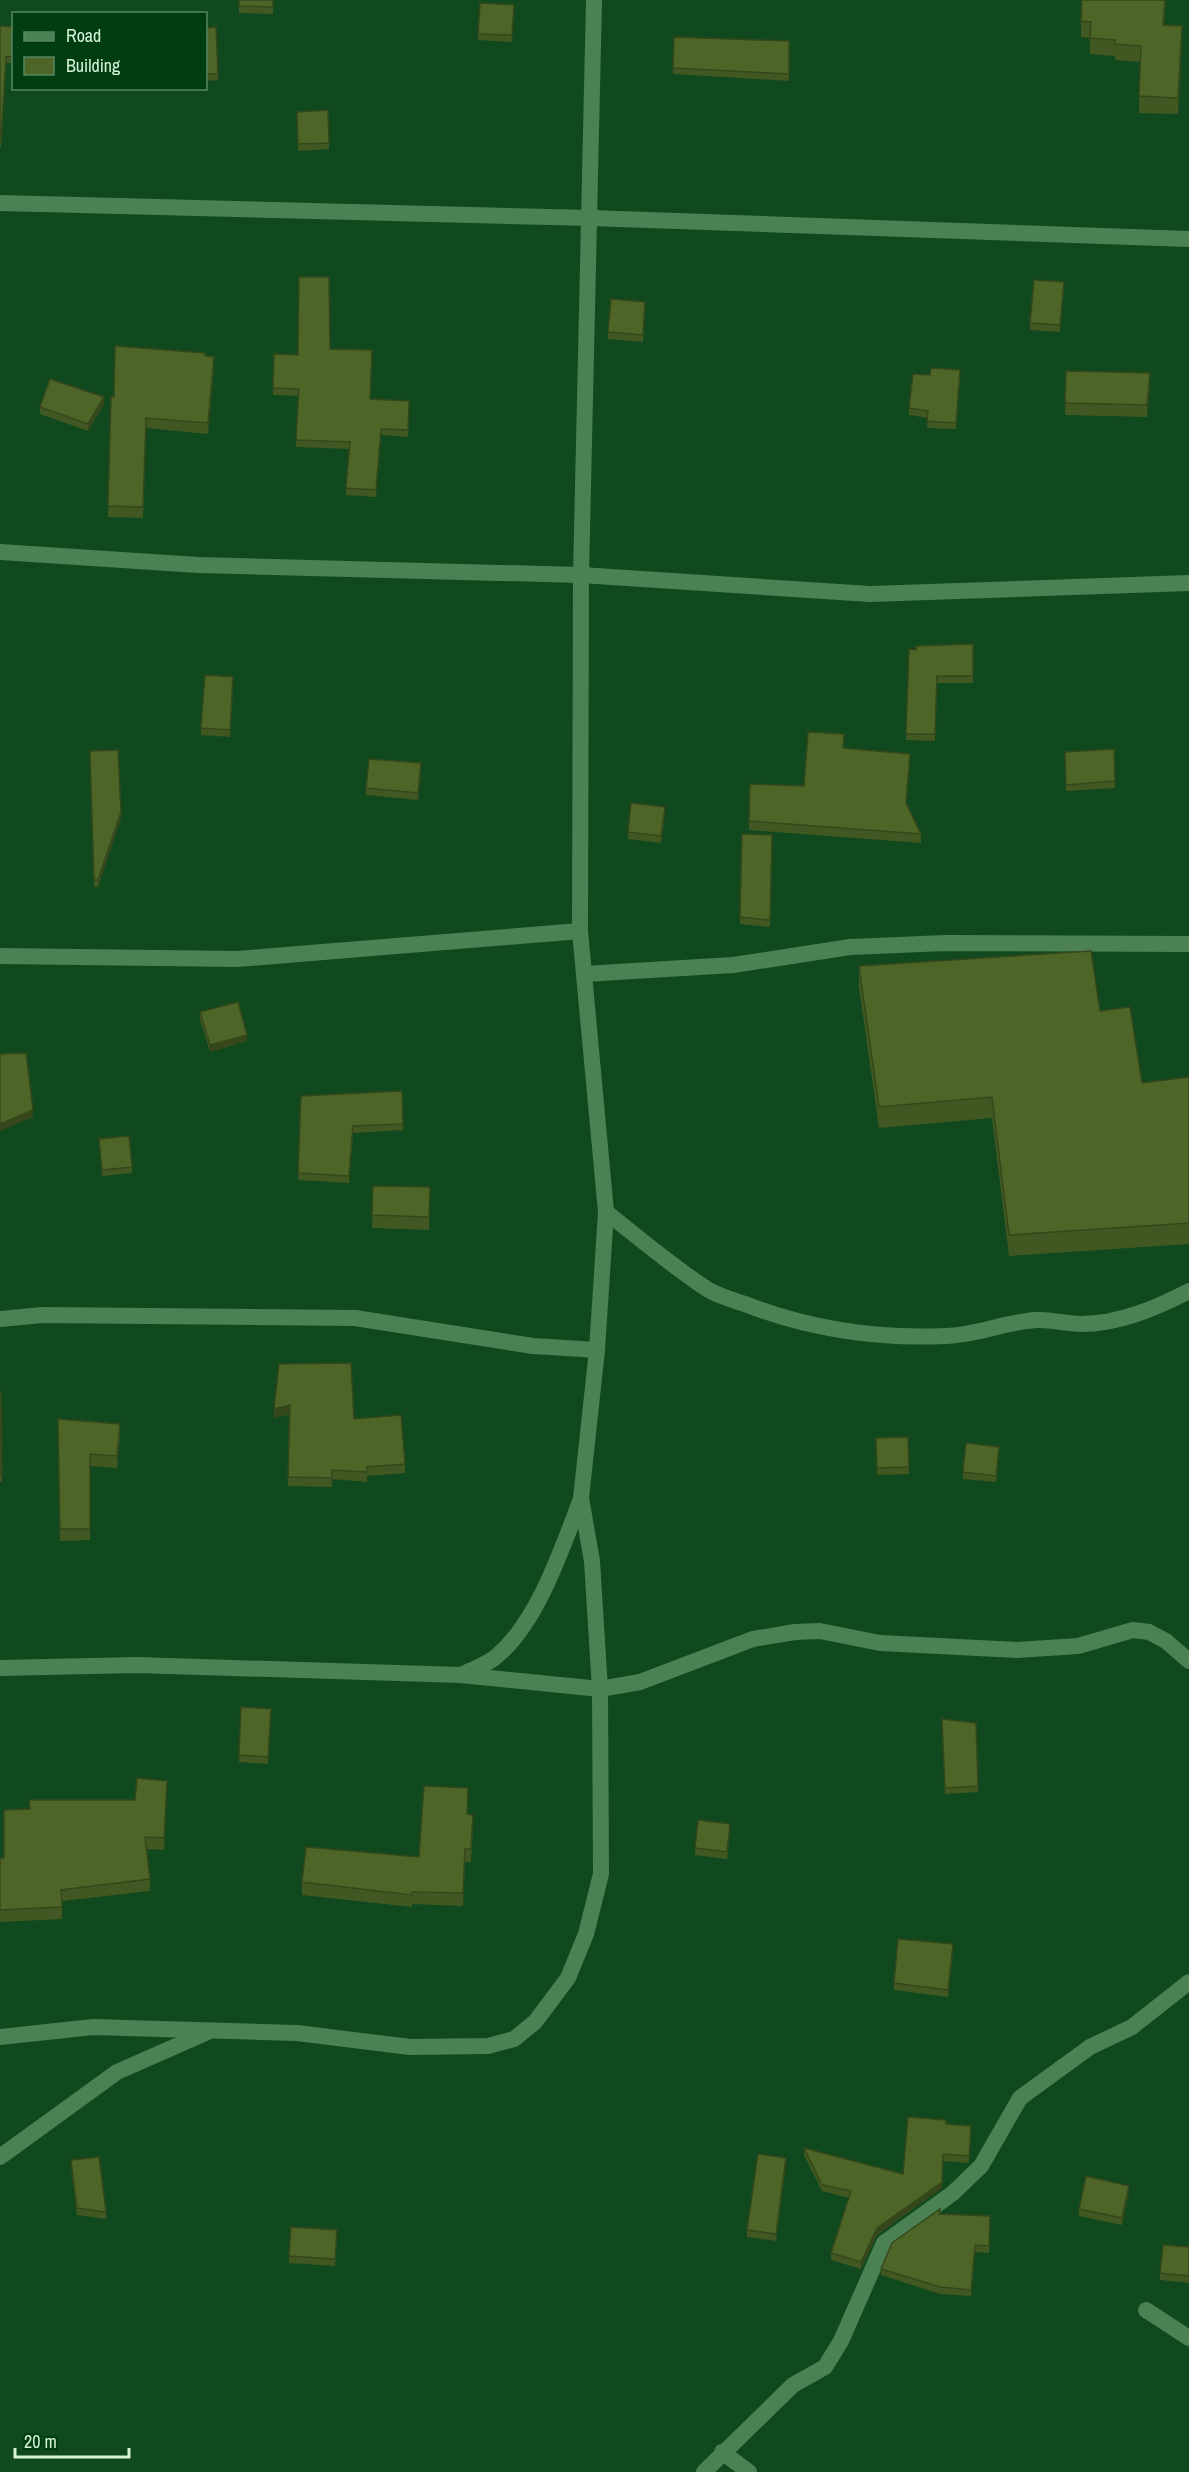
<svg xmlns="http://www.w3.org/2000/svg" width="1189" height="2472" viewBox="0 0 1189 2472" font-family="'Archivo Narrow',sans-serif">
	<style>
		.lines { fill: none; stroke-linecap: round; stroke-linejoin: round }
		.minor { stroke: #4c8253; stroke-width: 16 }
		.wall { fill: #425822 }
		.shaded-wall { fill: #36471c }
		.building { fill: #4d6628; stroke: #36471c; stroke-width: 1.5 }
	</style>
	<rect width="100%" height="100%" fill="#0f491d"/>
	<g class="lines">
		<g class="minor">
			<polyline points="0,203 590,218 1189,239"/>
			<polyline points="0,552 198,565 581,575 870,594 1189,583"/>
			<polyline points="0,956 237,959 580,931"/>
			<polyline points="584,974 733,965 850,947 945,943 1189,944"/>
			<path d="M606 1212C639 1238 672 1266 707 1289 718 1296 733 1300 745 1304 809 1329 878 1339 946 1336 977 1335 1005 1322 1036 1320 1051 1319 1066 1324 1081 1324 1119 1324 1156 1308 1189 1291"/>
			<polyline points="0,1319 42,1315 355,1318 533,1346 597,1350"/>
			<polyline points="0,1668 137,1665 461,1675 600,1689 640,1682 753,1639 795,1632 820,1631 880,1643 1017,1650 1078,1646 1133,1630 1149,1632 1166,1641 1189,1661"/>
			<path d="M461 1675C473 1669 489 1664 498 1655 538 1621 562 1548 581 1499"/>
			<polyline points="0,2037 93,2027 297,2033 410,2047 488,2046 514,2039 535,2022 568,1978 586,1934 601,1874 600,1689 592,1561 581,1498 597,1350 606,1212 580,931 581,575 594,0"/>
			<polyline points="0,2157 117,2072 208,2032"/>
			<polyline points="1146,2310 1189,2338"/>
			<polyline points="722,2452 749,2472"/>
			<polyline points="704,2472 793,2385 825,2367 841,2341 884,2243 953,2193 981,2166 1020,2098 1090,2047 1132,2027 1189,1982"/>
		</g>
	</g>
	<g class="wall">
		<polygon points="239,0 273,0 273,14 239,13"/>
		<polygon points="480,3 514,5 512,42 478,40"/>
		<polygon points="1081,21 1164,25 1182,42 1178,114 1139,113 1140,62 1115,60 1115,56 1090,54 1090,38 1081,37"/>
		<polygon points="0,26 14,27 14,63 6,63 1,147 0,147"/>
		<polygon points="206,28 218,74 218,80 206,81"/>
		<polygon points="674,37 789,41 789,81 673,74"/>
		<polygon points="328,110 329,149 298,151 297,112"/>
		<polygon points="1064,289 1060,332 1030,330 1030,323"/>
		<polygon points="645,309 643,342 608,339 608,332"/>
		<polygon points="330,349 370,399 409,401 408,437 381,435 376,497 346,495 349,449 296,447 298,396 273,395 274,354 298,355"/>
		<polygon points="205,356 214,367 208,434 146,428 143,518 108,517 111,396 114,397"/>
		<polygon points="1066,371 1150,385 1147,417 1065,415"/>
		<polygon points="930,375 960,377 956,429 927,428 928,418 909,415 909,408"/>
		<polygon points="104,404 88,431 40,414 40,407"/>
		<polygon points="973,644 973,683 937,683 935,741 906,740 909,649 916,650"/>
		<polygon points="233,684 230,737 201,735 201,728"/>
		<polygon points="843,748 910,763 906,804 921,834 921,843 749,830 749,821 804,786"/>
		<polygon points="1114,749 1115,788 1066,791 1065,752"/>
		<polygon points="90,751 121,818 98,887 94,887"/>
		<polygon points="421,770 418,800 366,795 366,788"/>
		<polygon points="665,814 661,843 628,839 628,832"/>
		<polygon points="742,834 772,835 770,927 740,924"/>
		<polygon points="859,966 1100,1011 1142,1083 1189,1077 1189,1244 1009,1256 992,1118 879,1128 859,987"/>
		<polygon points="200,1012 247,1041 210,1052 200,1019"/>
		<polygon points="402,1091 403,1130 353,1133 349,1183 298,1180 301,1096"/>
		<polygon points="99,1139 132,1167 132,1173 102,1176"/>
		<polygon points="373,1186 430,1187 429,1230 372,1228"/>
		<polygon points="0,1392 2,1476 2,1482 0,1482"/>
		<polygon points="274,1409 354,1419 405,1464 405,1473 367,1476 367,1482 332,1479 332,1487 288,1486 289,1414 274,1418"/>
		<polygon points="58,1419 120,1435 117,1468 90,1466 90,1540 60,1541"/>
		<polygon points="908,1437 909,1474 877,1475 876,1438"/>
		<polygon points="999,1454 996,1482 963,1479 963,1472"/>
		<polygon points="241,1707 271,1709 268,1764 239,1762"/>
		<polygon points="942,1719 976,1723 978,1792 945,1794"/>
		<polygon points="167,1792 164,1850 147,1849 150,1879 150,1891 62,1901 62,1919 0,1922 0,1858 4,1858 29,1809 135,1800"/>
		<polygon points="467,1814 473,1827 471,1862 465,1862 463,1906 412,1904 412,1907 302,1895 302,1882 419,1857"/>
		<polygon points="730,1830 727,1859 695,1855 695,1848"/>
		<polygon points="953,1951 948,1997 894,1990 894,1983"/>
		<polygon points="946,2124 971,2133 969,2163 943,2161 942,2188 877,2235 861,2269 831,2260 831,2253 849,2198 822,2191 804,2155 804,2148 903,2174"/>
		<polygon points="71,2160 106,2212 106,2219 77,2215 71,2167"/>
		<polygon points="786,2164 776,2241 747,2237 747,2230"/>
		<polygon points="1129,2192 1122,2225 1079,2216 1079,2209"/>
		<polygon points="939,2214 990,2216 989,2253 975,2252 971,2296 940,2294 881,2275 881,2269"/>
		<polygon points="337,2236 335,2266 289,2263 289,2256"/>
		<polygon points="1189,2247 1189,2283 1160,2280 1160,2273"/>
	</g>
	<g class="shaded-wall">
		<polygon points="1165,0 1166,0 1163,41 1163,25"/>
		<polygon points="1182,26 1182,42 1178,114 1178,98"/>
		<polygon points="214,357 214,367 208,434 208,423"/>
		<polygon points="1150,373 1150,385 1147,417 1147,405"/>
		<polygon points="104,397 104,404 88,431 88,424"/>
		<polygon points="910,754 910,763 906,812 906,803"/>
		<polygon points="665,807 665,814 661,843 661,836"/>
		<polygon points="121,812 121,818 98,887 98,880"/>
		<polygon points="247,1035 247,1041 210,1052 210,1045"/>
		<polygon points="33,1110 33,1117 0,1131 0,1124"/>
		<polygon points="290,1405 290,1414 274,1418 274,1409"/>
		<polygon points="120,1424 120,1435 117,1468 117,1456"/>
		<polygon points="167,1781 167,1792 164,1850 164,1838"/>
		<polygon points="465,1849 465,1862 463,1906 463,1893"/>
		<polygon points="953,1944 953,1951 948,1997 948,1990"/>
		<polygon points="943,2154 942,2188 877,2235 861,2269 861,2262 877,2228"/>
		<polygon points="786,2158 786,2164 776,2241 776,2234"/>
		<polygon points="1129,2186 1129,2192 1122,2225 1122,2218"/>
	</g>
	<g class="building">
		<polygon points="239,0 273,0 273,7 239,6"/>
		<polygon points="1082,0 1165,0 1163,25 1182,26 1178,98 1139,96 1141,46 1115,44 1115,40 1090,38 1091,22 1081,21"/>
		<polygon points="480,3 514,5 512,35 478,34"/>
		<polygon points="0,26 14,27 14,56 6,57 1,140 0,140"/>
		<polygon points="216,27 218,74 206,74 206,28"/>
		<polygon points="674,37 789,41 789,74 673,68"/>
		<polygon points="328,110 329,143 298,144 297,112"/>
		<polygon points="299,277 329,277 330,349 372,350 370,399 409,401 408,430 381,429 376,490 346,488 350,442 296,440 299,389 273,388 274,354 298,355"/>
		<polygon points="1034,280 1064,282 1060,325 1030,323"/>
		<polygon points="611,299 645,302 643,335 608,332"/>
		<polygon points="115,346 205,353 205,356 214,357 208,423 146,418 143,507 108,506 111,396 114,397"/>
		<polygon points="931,368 960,370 956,423 927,421 928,411 909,408 913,374 930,375"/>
		<polygon points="1066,371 1150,373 1147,405 1065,403"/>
		<polygon points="50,379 104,397 88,424 40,407"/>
		<polygon points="973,644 973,676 937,676 935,734 906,734 909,649 916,650 916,646"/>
		<polygon points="205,675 233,677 230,730 201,728"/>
		<polygon points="808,732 844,734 843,748 910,754 906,803 921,834 749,821 750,784 804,786"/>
		<polygon points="1114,749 1115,781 1066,785 1065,752"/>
		<polygon points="118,750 121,812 98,880 94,880 90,751"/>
		<polygon points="369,759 421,763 418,793 366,788"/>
		<polygon points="631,803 665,807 661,836 628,832"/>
		<polygon points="742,834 772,835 770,920 740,917"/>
		<polygon points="1091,951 1100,1011 1130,1007 1142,1083 1189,1077 1189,1223 1009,1235 992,1097 879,1107 859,966"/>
		<polygon points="238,1002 247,1035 210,1045 200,1012"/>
		<polygon points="26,1053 33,1110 0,1124 0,1054"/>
		<polygon points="402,1091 403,1124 353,1126 349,1176 298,1173 301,1096"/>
		<polygon points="129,1136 132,1167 102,1170 99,1139"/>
		<polygon points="373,1186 430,1187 429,1217 372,1215"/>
		<polygon points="351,1363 354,1419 401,1415 405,1464 367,1467 367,1472 332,1470 332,1478 288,1477 290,1405 274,1409 279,1364"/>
		<polygon points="0,1392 1,1392 2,1476 0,1475"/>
		<polygon points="58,1419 120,1424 117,1456 90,1454 90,1529 60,1529"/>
		<polygon points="908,1437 909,1467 877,1468 876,1438"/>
		<polygon points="966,1443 999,1447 996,1476 963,1472"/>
		<polygon points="241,1707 271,1709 268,1757 239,1755"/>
		<polygon points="942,1719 976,1723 978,1786 945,1788"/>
		<polygon points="137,1778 167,1781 164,1838 145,1837 150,1879 61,1890 62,1907 0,1910 0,1858 4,1858 4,1810 30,1809 29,1800 135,1800"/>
		<polygon points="424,1786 468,1788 467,1814 473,1815 471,1849 465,1849 463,1893 412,1892 412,1895 302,1882 306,1847 419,1857"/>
		<polygon points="698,1820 730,1824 727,1852 695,1848"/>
		<polygon points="898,1939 953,1944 948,1990 894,1983"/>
		<polygon points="908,2117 946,2120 946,2124 971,2126 969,2156 943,2154 942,2182 877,2228 861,2262 831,2253 851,2191 822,2185 804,2148 903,2174"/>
		<polygon points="758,2154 786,2158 776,2234 747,2230"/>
		<polygon points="99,2157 106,2212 77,2208 71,2160"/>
		<polygon points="1086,2176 1129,2186 1122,2218 1079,2209"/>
		<polygon points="940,2209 939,2214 990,2216 989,2246 975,2245 971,2290 940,2287 881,2269 892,2243"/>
		<polygon points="291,2227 337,2230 335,2259 289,2256"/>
		<polygon points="1163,2245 1189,2247 1189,2276 1160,2273"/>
	</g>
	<rect x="12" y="12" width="195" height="78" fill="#003e12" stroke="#568661" stroke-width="1.5"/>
	<rect x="24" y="32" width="30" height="9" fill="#4c8253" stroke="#568661" stroke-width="1.5"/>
	<text x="66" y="42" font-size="18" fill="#d6f3d8">Road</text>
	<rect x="24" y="57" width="30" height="18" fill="#4d6628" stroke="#568661" stroke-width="1.5"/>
	<text x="66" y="72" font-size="18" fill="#d6f3d8">Building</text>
	<path d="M15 2448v9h114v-9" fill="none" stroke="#d6f3d8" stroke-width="3"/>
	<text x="24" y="2448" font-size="18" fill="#d6f3d8" stroke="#003e12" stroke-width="4.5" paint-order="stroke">20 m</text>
</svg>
